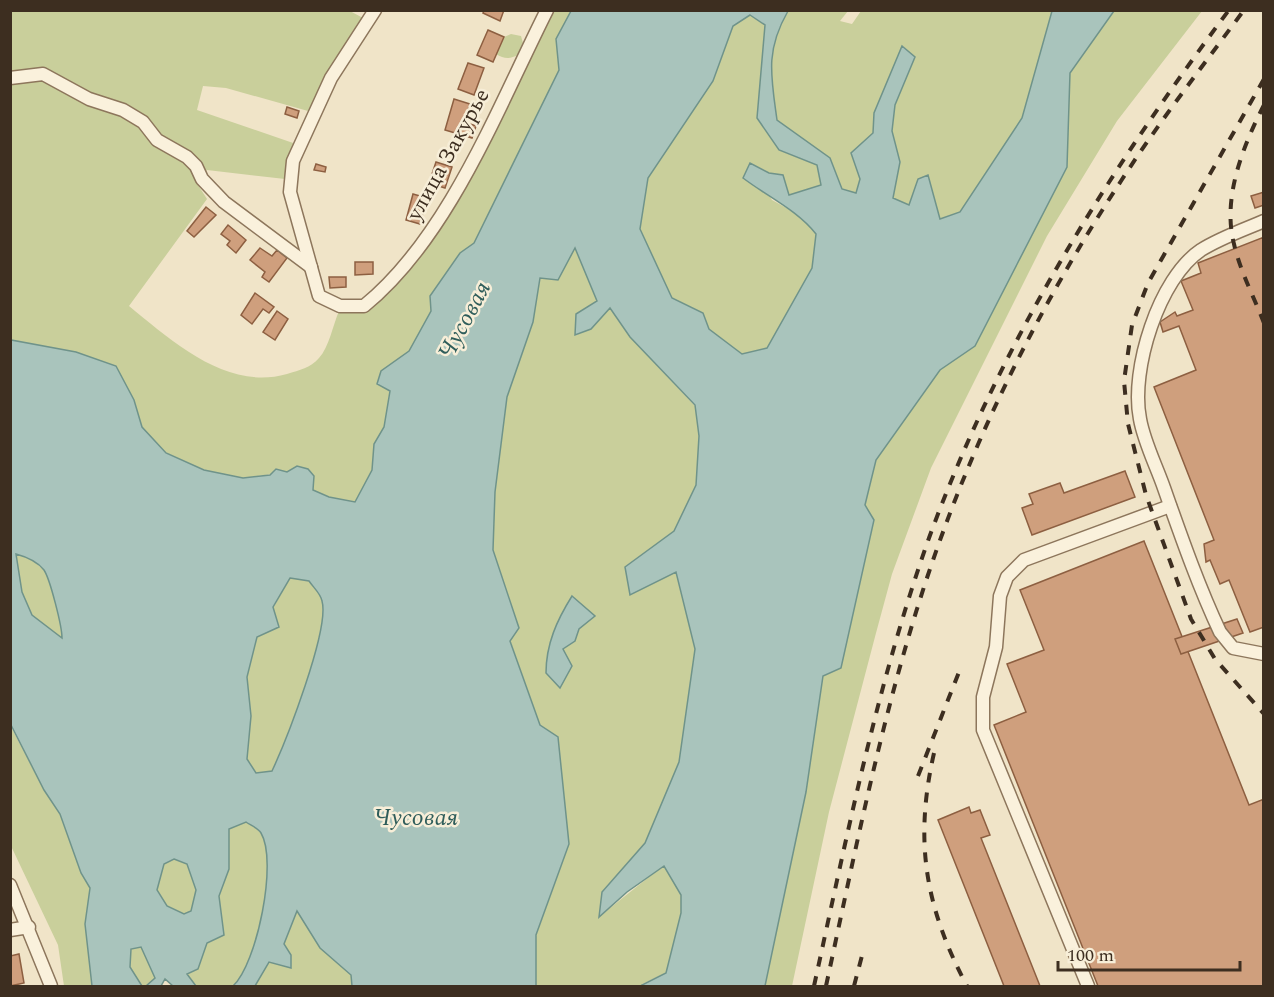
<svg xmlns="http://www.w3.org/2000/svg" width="1274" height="997" viewBox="0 0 1274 997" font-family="Spectral,serif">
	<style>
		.green { fill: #c9cf9b; fill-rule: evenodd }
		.water { fill: #a9c4bc; stroke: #6f938a; stroke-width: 1.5; fill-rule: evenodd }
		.building { fill: #cf9f7d; stroke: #8d5f41; stroke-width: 1.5 }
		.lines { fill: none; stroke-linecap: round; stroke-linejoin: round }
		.minor-casing { stroke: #8d765c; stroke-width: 15 }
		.minor { stroke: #faf1dc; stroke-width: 12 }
		.rail { stroke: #3d2e20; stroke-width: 4; stroke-dasharray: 10 10; stroke-linecap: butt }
		.labels { text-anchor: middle; stroke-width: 5; stroke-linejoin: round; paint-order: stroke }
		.street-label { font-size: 22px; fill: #3d2e20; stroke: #f7eed8 }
		.water-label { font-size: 24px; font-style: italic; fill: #2f5d5a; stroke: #f7eed8 }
	</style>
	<rect width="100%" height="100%" fill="#f0e4c8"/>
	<g class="green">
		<path d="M348 10 365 19 332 67 308 111 226 88 203 86 197 110 296 144 288 163 285 179 207 170 196 182 207 199 129 306C173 342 227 391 287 374 300 370 310 368 319 358 329 347 333 325 339 311H363L406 270 551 11H571L556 39 559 70 474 243 460 253 430 296 431 311 409 352 381 372 390 391V401L384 427 374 444 372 470 355 502 329 497 313 490 314 476 308 469 297 466 287 472 243 478 204 470 166 453 142 427 134 400 75 352 11 340V11Z"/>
		<path d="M788 11H848L840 21 852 24 861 11H1052L1022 118 960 212 940 219 918 179 909 205 893 198 900 162 892 131 895 105 915 57 903 46 874 113 873 133 852 153 860 179 856 194 842 189 830 158 777 120C771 76 765 51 788 11Z"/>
		<polygon points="1114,11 1202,11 1117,121 1047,236 931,468 892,574 876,633 829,812 792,986 765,986 806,792 823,676 841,668 874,520 865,506 876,460 940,370 975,346 1067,167 1070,73"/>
		<polygon points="750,15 765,25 757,118 779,150 817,165 821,185 789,195 783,176 769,173 750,163 772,200 801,216 816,234 812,268 767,348 742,354 709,329 703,313 672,298 640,229 648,178 713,81 733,26"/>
		<path d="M511 34 521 36 523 43 518 55C510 59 504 59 496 54L504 37Z"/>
		<path d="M575 247 597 301 575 335 591 329 610 308 630 337 695 406 699 436 696 485 674 531 625 567 630 594 676 572 695 649 679 762 645 843 602 892 600 916 664 865 681 895V913L666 973 642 984 643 986H536V936L569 844 540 725 510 640 519 628 493 550 495 492 507 397 533 322 540 278ZM581 602 575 641 562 650Z"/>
		<polygon points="15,554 29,557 46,572 62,620 62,639 32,615 22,592"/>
		<path d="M290 578 309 581C313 587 321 594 322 600 330 629 286 741 272 771L255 773 247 759 251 716 247 677 257 637Z"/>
		<polygon points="10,725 44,790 60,814 81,873 90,888 85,924 92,986 64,986 58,945 11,846"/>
		<path d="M246 822C250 825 258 828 261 833 278 861 257 964 233 986H196L187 974 198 969 207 943 224 935 219 896 229 869V829Z"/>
		<polygon points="174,859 187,864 196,890 191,912 184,914 167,906 157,890 164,864"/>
		<polygon points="297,910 320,948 351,975 352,986 255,986 269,962 291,967 291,955 284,944"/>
		<polygon points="142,947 155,978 146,986 142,986 130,967 131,949"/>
	</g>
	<g class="water">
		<path d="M571 11H788C765 51 771 76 777 120L830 158 842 189 856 193 860 179 851 153 873 133 874 113 902 46 915 57 895 105 892 131 900 162 893 198 909 205 918 179 928 175 940 219 960 212 1022 118 1052 11H1114L1070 73 1067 167 975 346 940 370 876 460 865 505 874 520 841 668 823 676 806 792 765 986H643L642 985 666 973 681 913V895L664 866 627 892 599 917 602 892 645 843 679 762 695 649 676 572 630 595 625 567 674 531 696 485 699 436 695 405 630 337 610 308 591 329 575 335 576 314 597 301 575 248 558 280 540 278 533 322 507 397 495 492 493 550 519 628 510 641 540 725 558 737 569 844 536 935V986H352L351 975 320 948 297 911 284 944 291 955V968L269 962 255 986H233C257 964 278 861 261 833 258 828 250 825 246 822L229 829V869L219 896 224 935 207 943 198 969 187 974 196 986H173L165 979 161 986H146L155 978 141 947 131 949 130 967 142 986H92L85 924 90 888 81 873 60 814 44 790 11 725V340L76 352 116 366 134 400 142 427 166 453 204 470 243 478 270 475 276 469 287 472 297 466 308 469 314 476 313 490 329 497 355 502 372 470 374 444 384 427 390 391 377 384 381 371 409 351 431 311 430 296 460 253 474 243 559 70 556 39ZM750 15 765 25 757 118 779 150 817 165 821 185 789 195 783 175 769 173 750 163 743 178C768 197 797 210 816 234L812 268 767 348 742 354 709 329 703 313 672 298 640 229 648 178 713 81 733 26ZM16 554C27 557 37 561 44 570 50 579 62 626 62 638L32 615 22 592ZM290 578 309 581C313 587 321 594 322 601 330 629 286 741 272 771L256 773 247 759 251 716 247 677 257 637 279 627 273 607ZM174 859 187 864 196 890 191 911 184 914 167 906 157 890 164 864Z"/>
		<path d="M572 596 595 616 579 629 575 641 563 649 572 666 560 688 546 673C546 644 557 620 572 596Z"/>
	</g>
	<g class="building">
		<polygon points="484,10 504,10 500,21 483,13"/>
		<polygon points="488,30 504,37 493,62 477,55"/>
		<polygon points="468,63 484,68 474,95 458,89"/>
		<polygon points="454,99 470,104 464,122 476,126 472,138 445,130"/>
		<polygon points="287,107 299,111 297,118 285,114"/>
		<polygon points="436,162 452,167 445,188 429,183"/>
		<polygon points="316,164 326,167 325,172 314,170"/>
		<polygon points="1264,192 1264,205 1255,208 1251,196"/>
		<polygon points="413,194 427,198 420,224 406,220"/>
		<polygon points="206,207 216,215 194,237 187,231"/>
		<polygon points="228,225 246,240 236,253 227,245 230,241 221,234"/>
		<polygon points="1264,237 1264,627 1250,632 1229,580 1220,584 1210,560 1206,562 1204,544 1214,540 1154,387 1196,370 1179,326 1163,332 1160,322 1175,312 1177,316 1193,310 1181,281 1201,273 1198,263"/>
		<polygon points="260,248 272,256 277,250 287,258 269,282 262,277 265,272 250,260"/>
		<polygon points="355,262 373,262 373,274 355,275"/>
		<polygon points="329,277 346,277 346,287 330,288"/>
		<polygon points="255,293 274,307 269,313 263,309 252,324 241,315"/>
		<polygon points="277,311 288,319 275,340 263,332"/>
		<polygon points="1125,471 1135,497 1032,535 1022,508 1033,504 1029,494 1060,483 1064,493"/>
		<polygon points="1144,541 1249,805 1264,799 1264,986 1098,986 994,725 1026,712 1007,664 1044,650 1020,590"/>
		<polygon points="1237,619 1243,633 1181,654 1175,639"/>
		<polygon points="969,807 971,813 980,810 990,835 981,838 1040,986 1004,986 938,820"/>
		<polygon points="19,954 24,983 10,986 10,956"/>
	</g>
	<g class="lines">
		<defs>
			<g id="minor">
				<path d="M375 10 331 78 293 161 290 192 319 296 340 306H364C449 237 498 107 547 10"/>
				<polyline points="10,78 43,74 89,99 123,110 143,122 157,140 187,157 196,166 202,179 224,202 311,267"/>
				<path d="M1264 221C1243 230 1220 238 1201 250 1159 278 1130 370 1140 419 1144 442 1156 465 1164 488 1181 536 1198 585 1220 632L1233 648 1264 654"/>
				<polyline points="10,885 51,986"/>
				<polyline points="10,930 29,927"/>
				<polyline points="1088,986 983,730 983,697 996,647 1000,596 1007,577 1024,560 1170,506"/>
			</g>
		</defs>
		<use href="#minor" class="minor-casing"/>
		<use href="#minor" class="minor"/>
		<g class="rail">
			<polyline points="1264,79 1148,283 1132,325 1124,381 1128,424 1146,495 1191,619 1215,659 1264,714"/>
			<path d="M1264 105C1243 146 1222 198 1234 244 1240 271 1254 297 1264 323"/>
			<path d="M934 753C914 841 925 907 967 986"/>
			<polyline points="918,776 959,672"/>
			<path d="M814 986C847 836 877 684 929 538 999 346 1107 173 1229 10"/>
			<path d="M826 986C859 834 889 679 943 532 987 411 1050 289 1121 181 1159 122 1202 67 1244 10"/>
			<polyline points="854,986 864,948"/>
		</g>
	</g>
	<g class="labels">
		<g class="street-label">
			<text transform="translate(447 154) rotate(-61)" y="8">улица Закурье</text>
		</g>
		<g class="water-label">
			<text transform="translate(464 320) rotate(-62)" y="8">Чусовая</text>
			<text x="416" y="825">Чусовая</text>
		</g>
	</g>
	<rect width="1274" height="997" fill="none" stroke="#3d2e20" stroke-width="24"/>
	<path d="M1058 961v9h182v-9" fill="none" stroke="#3d2e20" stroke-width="3"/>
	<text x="1067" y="961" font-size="18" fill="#3d2e20" stroke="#f7eed8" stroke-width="4.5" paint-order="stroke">100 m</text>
</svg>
